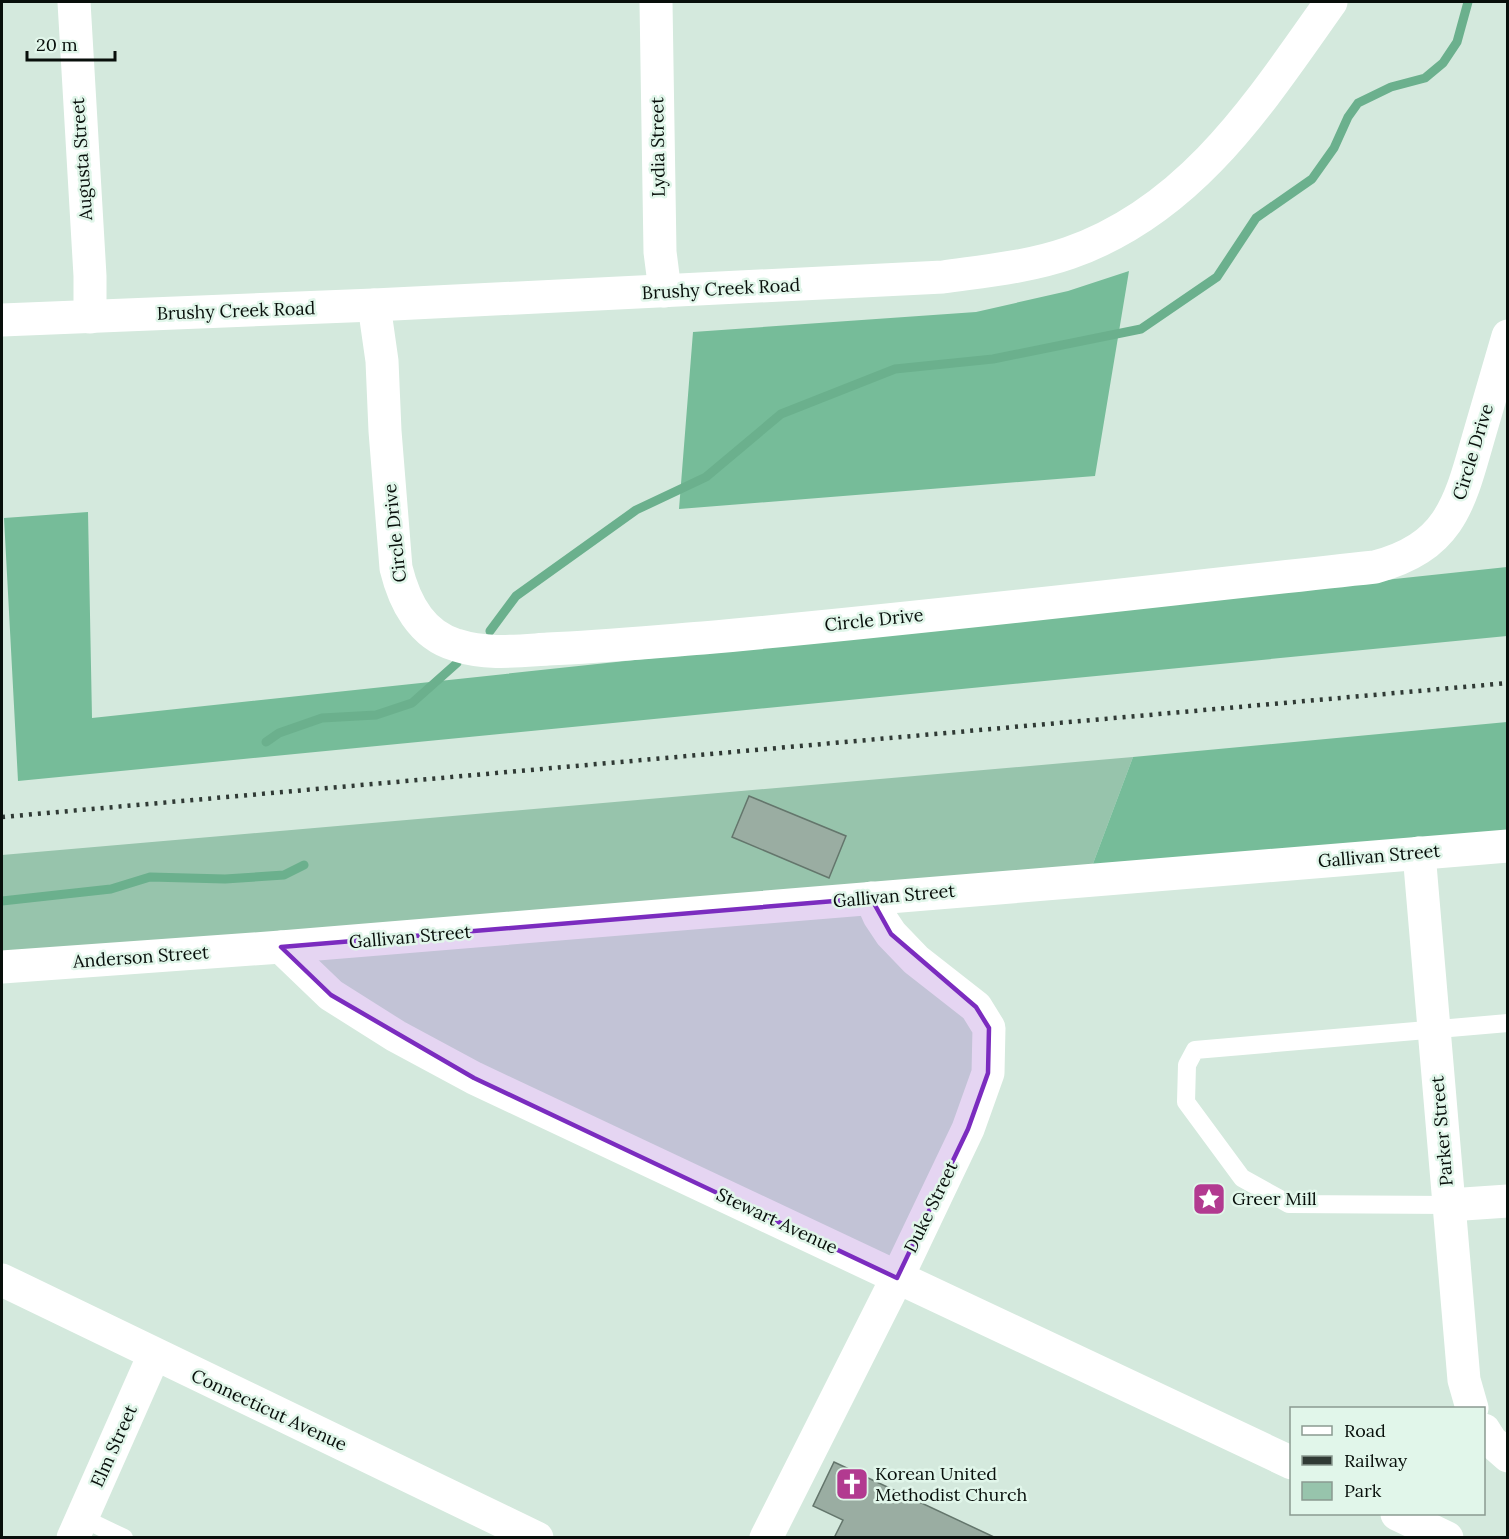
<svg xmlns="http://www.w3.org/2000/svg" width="1509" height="1539" viewBox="0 0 1509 1539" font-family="Lora,serif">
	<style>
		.green { fill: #97c4ac }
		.forest { fill: #76bc99 }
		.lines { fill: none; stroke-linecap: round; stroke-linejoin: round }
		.stream { stroke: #6bb08d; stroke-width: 9 }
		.building { fill: #9aada2; stroke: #64766c; stroke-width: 1.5 }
		.service { stroke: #fff; stroke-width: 18 }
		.minor { stroke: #fff; stroke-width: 33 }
		.tertiary { stroke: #fff; stroke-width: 33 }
		.rail { stroke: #303a35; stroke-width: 4.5; stroke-dasharray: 3 6; stroke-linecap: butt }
		.marked { fill: #7b2cbf; fill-opacity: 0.2; stroke: #7b2cbf; stroke-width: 4.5; stroke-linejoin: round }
		.labels { text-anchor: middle; stroke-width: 5; stroke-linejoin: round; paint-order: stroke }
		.street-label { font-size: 18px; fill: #080f0b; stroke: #e1f6ea }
		.poi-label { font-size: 18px; fill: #080f0b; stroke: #e1f6ea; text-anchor: start }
	</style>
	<rect width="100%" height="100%" fill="#d4e9dd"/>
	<polygon class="green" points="1133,757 1091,869 2,956 2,855"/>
	<g class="forest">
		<polygon points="1129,271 1095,476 679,509 693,332 976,312 1068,291"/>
		<polygon points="88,512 92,718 1507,567 1507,636 18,781 4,518"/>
		<polygon points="1507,722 1507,838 1091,869 1133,757"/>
	</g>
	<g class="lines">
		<g class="stream">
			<polyline points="490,631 516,596 636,510 706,477 781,414 895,369 993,359 1141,329 1217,277 1256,218 1312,179 1334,148 1348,117 1358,103 1391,87 1425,78 1443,63 1457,42 1468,2"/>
			<polyline points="266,742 279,733 322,718 376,715 412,703 457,663"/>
			<polyline points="2,901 111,889 150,877 225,879 284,875 304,865"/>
		</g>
	</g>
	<g class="building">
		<polygon points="749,796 846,836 829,878 732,837"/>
		<polygon points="834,1462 994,1537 994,1538 834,1538 843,1520 813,1506"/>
	</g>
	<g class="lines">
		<g class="service">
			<polyline points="1449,1205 1289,1204 1242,1178 1186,1102 1187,1065 1195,1050 1508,1023"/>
			<polyline points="82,1518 124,1538"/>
		</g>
		<g class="minor">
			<polyline points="74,2 90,276 90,317"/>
			<polyline points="656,2 660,252 665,291"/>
			<path d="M374 305 382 361 385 431 396 568C404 601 421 635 456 645 487 655 517 651 548 649 600 647 651 642 703 638 927 618 1151 591 1375 567 1449 547 1459 506 1478 439 1488 405 1498 371 1508 336"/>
			<polyline points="1419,853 1464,1380 1472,1408"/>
			<polyline points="281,947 331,995 396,1036 474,1078 1292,1463"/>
			<polyline points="2,967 281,947 1508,846"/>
			<polyline points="1449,1205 1508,1201"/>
			<polyline points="2,1280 537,1538"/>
			<polyline points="1484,1430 1491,1441 1508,1456"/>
			<polyline points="1397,1514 1447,1538"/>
			<polyline points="73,1538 154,1355"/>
			<polyline points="766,1538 897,1278 968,1129 988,1073 989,1028 976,1007 916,960 891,934 879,916 871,898"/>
		</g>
		<path class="tertiary" d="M2 320 374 305 943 277C985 271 1029 267 1069 253 1192 210 1260 102 1331 2"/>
		<polyline class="rail" points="2,817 1508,683"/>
	</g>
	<path class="marked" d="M871 898 891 934 976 1007 989 1028 988 1073 968 1129 897 1278 474 1078 331 995 281 947Z"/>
	<defs>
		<symbol id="sight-square" viewBox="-11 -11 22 22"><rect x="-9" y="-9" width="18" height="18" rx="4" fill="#b23a90" stroke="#e1f6ea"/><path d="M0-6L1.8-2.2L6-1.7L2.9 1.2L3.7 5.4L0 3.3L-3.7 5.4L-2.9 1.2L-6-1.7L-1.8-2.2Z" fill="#fff"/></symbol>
		<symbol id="church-square" viewBox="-11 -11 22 22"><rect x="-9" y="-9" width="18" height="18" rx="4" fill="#b23a90" stroke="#e1f6ea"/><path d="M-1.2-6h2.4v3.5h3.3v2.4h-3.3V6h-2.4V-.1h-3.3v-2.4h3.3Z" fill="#fff"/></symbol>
	</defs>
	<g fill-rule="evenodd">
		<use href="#sight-square" x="1190" y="1180" width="38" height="38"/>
		<use href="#church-square" x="833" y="1465" width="38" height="38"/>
	</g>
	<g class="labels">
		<g class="street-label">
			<text transform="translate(658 147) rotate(-91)" y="6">Lydia Street</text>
			<text transform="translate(82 159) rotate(-94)" y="6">Augusta Street</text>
			<text transform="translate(721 289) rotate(-3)" y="6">Brushy Creek Road</text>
			<text transform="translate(236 311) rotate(-2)" y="6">Brushy Creek Road</text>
			<text transform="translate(1473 452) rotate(-73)" y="6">Circle Drive</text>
			<text transform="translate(395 533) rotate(-96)" y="6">Circle Drive</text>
			<text transform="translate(874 620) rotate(-6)" y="6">Circle Drive</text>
			<text transform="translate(1379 856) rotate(-5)" y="6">Gallivan Street</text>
			<text transform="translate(894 896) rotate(-5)" y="6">Gallivan Street</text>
			<text transform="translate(410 937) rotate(-5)" y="6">Gallivan Street</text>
			<text transform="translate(141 957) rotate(-4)" y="6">Anderson Street</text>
			<text transform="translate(1442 1131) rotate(-95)" y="6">Parker Street</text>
			<text transform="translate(931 1207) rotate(-64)" y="6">Duke Street</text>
			<text transform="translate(777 1221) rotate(25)" y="6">Stewart Avenue</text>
			<text transform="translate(269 1410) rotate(25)" y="6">Connecticut Avenue</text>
			<text transform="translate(114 1446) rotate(-66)" y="6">Elm Street</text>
		</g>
		<g class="poi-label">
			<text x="1232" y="1205">Greer Mill</text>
			<text x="875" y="1480">Korean United<tspan x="875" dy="21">Methodist Church</tspan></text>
		</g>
	</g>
	<rect width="1509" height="1539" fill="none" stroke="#080f0b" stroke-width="6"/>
	<rect x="1290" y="1407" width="195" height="108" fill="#e1f6ea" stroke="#8a9a91" stroke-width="1.5"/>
	<rect x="1302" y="1426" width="30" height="9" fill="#ffffff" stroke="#8a9a91" stroke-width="1.5"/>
	<text x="1344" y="1437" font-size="18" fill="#080f0b">Road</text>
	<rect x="1302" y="1456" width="30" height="9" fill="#303a35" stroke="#8a9a91" stroke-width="1.5"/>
	<text x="1344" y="1467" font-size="18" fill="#080f0b">Railway</text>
	<rect x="1302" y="1482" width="30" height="18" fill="#97c4ac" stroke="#8a9a91" stroke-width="1.5"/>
	<text x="1344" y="1497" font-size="18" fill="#080f0b">Park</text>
	<path d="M27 51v9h88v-9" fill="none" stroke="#080f0b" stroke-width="3"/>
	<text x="36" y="51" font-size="18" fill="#080f0b" stroke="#e1f6ea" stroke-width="4.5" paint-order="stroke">20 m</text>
</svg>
